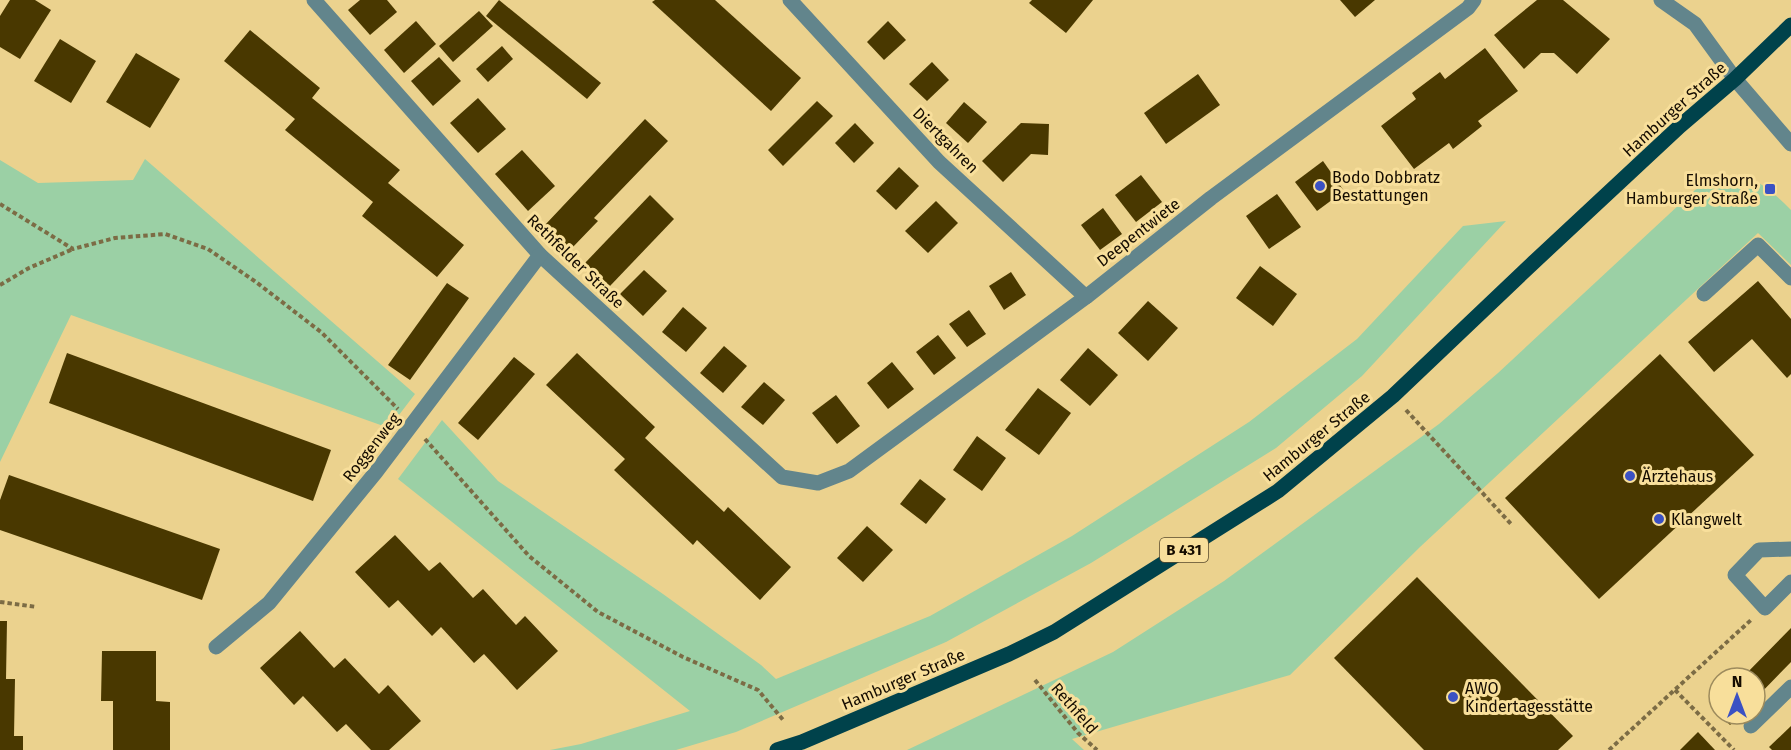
<svg xmlns="http://www.w3.org/2000/svg" width="1791" height="750" viewBox="0 0 1791 750" font-family="'Fira Sans',sans-serif">
	<style>
		.green { fill: #9bd0a5 }
		.building { fill: #493800 }
		.lines { fill: none; stroke-linecap: round; stroke-linejoin: round }
		.path { stroke: #7c6c45; stroke-width: 4; stroke-dasharray: 4.5 3; stroke-linecap: butt }
		.minor { stroke: #62858c; stroke-width: 15 }
		.major { stroke: #00424b; stroke-width: 15 }
		.poi-dot { fill: #3b51c3; stroke: #f8df9b; stroke-width: 2 }
		.labels { text-anchor: middle; stroke-width: 6; stroke-linejoin: round; paint-order: stroke }
		.shield { fill: #f8df9b; stroke: #594b2e; stroke-width: 1.5 }
		.shield-label { font-size: 15px; font-weight: bold; fill: #150c00 }
		.street-label { font-size: 16px; fill: #150c00; stroke: #f8df9b }
		.poi-label { font-size: 16px; fill: #150c00; stroke: #f8df9b; text-anchor: start }
	</style>
	<rect width="100%" height="100%" fill="#ebd28e"/>
	<g class="green">
		<polygon points="145,159 415,394 389,428 71,315 0,462 0,160 38,183 133,180"/>
		<path d="M1742 175C1762 182 1776 195 1791 210V265L1758 233 1420 547 1290 675 1072 739 1084 750H907L1113 652 1224 581 1439 424 1498 373 1695 190 1710 182Z"/>
		<polygon points="1506,221 1362,376 1276,448 1091,563 946,642 736,732 676,750 550,750 581,744 690,711 398,479 442,420 498,481 663,594 761,665 776,679 930,616 1072,536 1249,422 1357,339 1463,226"/>
	</g>
	<g class="building">
		<polygon points="10,0 35,0 51,10 20,59 0,47 0,16"/>
		<polygon points="360,0 387,0 397,12 370,35 348,10"/>
		<polygon points="499,0 601,83 587,99 486,16"/>
		<polygon points="655,0 715,0 801,78 771,111 652,2"/>
		<polygon points="1032,0 1093,0 1066,33 1029,3"/>
		<polygon points="1340,0 1375,0 1355,17"/>
		<polygon points="1537,0 1563,0 1610,39 1577,74 1554,53 1541,53 1524,69 1494,35"/>
		<polygon points="479,11 493,26 453,62 439,46"/>
		<polygon points="416,21 436,44 404,73 384,50"/>
		<polygon points="888,21 906,40 884,60 867,42"/>
		<polygon points="250,30 320,88 312,98 400,170 388,183 464,245 437,277 362,216 373,202 285,130 295,119 224,61"/>
		<polygon points="60,39 96,61 71,103 34,81"/>
		<polygon points="502,46 513,59 488,82 476,69"/>
		<polygon points="1485,48 1518,91 1478,121 1482,126 1453,149 1449,143 1414,169 1381,126 1416,99 1412,93 1440,72 1445,79"/>
		<polygon points="136,53 180,79 150,128 106,102"/>
		<polygon points="439,57 461,81 433,106 411,81"/>
		<polygon points="932,62 949,80 927,101 909,84"/>
		<polygon points="1198,74 1220,105 1166,144 1144,113"/>
		<polygon points="478,98 506,129 478,153 450,123"/>
		<polygon points="817,101 833,116 783,166 768,150"/>
		<polygon points="964,102 987,122 968,143 946,123"/>
		<polygon points="645,119 668,141 594,218 598,221 571,249 545,225"/>
		<polygon points="855,123 874,143 854,163 835,143"/>
		<polygon points="1021,123 1049,124 1048,155 1031,154 1003,182 982,161"/>
		<polygon points="522,150 555,186 528,211 495,174"/>
		<polygon points="1323,161 1344,191 1317,211 1295,182"/>
		<polygon points="899,167 919,186 896,210 876,191"/>
		<polygon points="1141,175 1162,202 1136,222 1115,195"/>
		<polygon points="1277,194 1301,227 1269,249 1246,216"/>
		<polygon points="650,195 674,219 610,286 585,263"/>
		<polygon points="936,201 958,223 928,253 905,231"/>
		<polygon points="1103,208 1122,234 1100,250 1081,225"/>
		<polygon points="1260,266 1297,294 1273,326 1236,298"/>
		<polygon points="644,270 667,291 643,316 620,294"/>
		<polygon points="1011,272 1026,295 1004,310 989,286"/>
		<polygon points="1758,281 1791,319 1791,374 1787,378 1752,339 1714,372 1688,342"/>
		<polygon points="447,283 469,298 410,380 388,365"/>
		<polygon points="1148,301 1178,328 1148,361 1118,333"/>
		<polygon points="683,307 707,328 686,352 662,332"/>
		<polygon points="969,310 986,334 967,347 949,324"/>
		<polygon points="938,335 956,358 934,375 916,352"/>
		<polygon points="724,346 747,366 723,393 700,373"/>
		<polygon points="1088,348 1118,375 1090,406 1060,380"/>
		<polygon points="67,353 331,450 313,501 49,403"/>
		<polygon points="577,353 655,427 645,438 724,512 728,507 791,567 760,600 697,540 693,545 614,470 625,459 546,385"/>
		<polygon points="1660,354 1754,455 1599,599 1505,498"/>
		<polygon points="514,357 535,374 478,440 458,423"/>
		<polygon points="892,362 914,389 888,409 867,383"/>
		<polygon points="764,382 785,400 763,425 741,407"/>
		<polygon points="1038,388 1071,413 1039,455 1005,430"/>
		<polygon points="836,395 860,426 837,444 812,413"/>
		<polygon points="977,436 1006,458 982,491 953,470"/>
		<polygon points="9,475 220,549 202,600 0,530 0,500"/>
		<polygon points="920,479 946,499 926,524 900,504"/>
		<polygon points="867,526 893,550 863,582 837,558"/>
		<polygon points="395,535 429,571 440,562 473,598 483,589 516,625 525,616 558,651 517,690 484,654 474,663 441,627 432,636 398,600 389,608 355,572"/>
		<polygon points="1417,577 1573,736 1558,750 1424,750 1334,658"/>
		<polygon points="0,621 7,621 6,679 15,679 14,736 23,736 23,750 0,750"/>
		<polygon points="1791,628 1791,662 1755,699 1755,678 1742,678"/>
		<polygon points="300,631 334,668 345,658 379,694 388,685 421,721 389,750 371,750 346,724 337,732 303,696 294,705 260,668"/>
		<polygon points="102,651 156,651 156,701 170,702 170,750 113,750 113,701 101,701"/>
		<polygon points="1719,702 1719,714 1741,714 1730,725 1713,708"/>
		<polygon points="1791,726 1791,750 1772,750 1769,747"/>
		<polygon points="1698,732 1715,750 1680,750"/>
	</g>
	<g class="lines">
		<g class="path">
			<polyline points="0,204 73,249 115,238 165,234 208,249 256,282 321,332 398,409"/>
			<polyline points="0,285 29,268 73,249"/>
			<polyline points="1406,410 1512,525"/>
			<polyline points="425,439 529,556 598,612 683,657 758,690 784,721"/>
			<polyline points="0,602 37,607"/>
			<polyline points="1035,680 1078,733 1097,750"/>
			<polyline points="1675,690 1734,750"/>
			<polyline points="1609,750 1751,620"/>
		</g>
		<g class="minor">
			<polyline points="314,0 540,255 782,477 818,483 849,471 1086,297 1211,198 1468,8 1474,0"/>
			<polyline points="790,0 939,162 1086,297"/>
			<polyline points="1661,0 1695,24 1735,79 1791,144"/>
			<polyline points="1704,294 1758,245 1791,278"/>
			<polyline points="1791,549 1759,550 1735,575 1765,608 1791,582"/>
			<polyline points="216,647 269,603 376,472 540,255"/>
			<polyline points="1751,726 1791,687"/>
		</g>
		<polyline class="major" points="777,750 802,742 1009,654 1054,632 1278,491 1393,396 1534,262 1680,126 1735,79 1791,25"/>
	</g>
	<g class="poi-dot">
		<circle cx="1320" cy="186" r="6"/>
		<rect x="1764" y="183" width="12" height="12" rx="3"/>
		<circle cx="1630" cy="476" r="6"/>
		<circle cx="1659" cy="519" r="6"/>
		<circle cx="1453" cy="697" r="6"/>
	</g>
	<g class="labels">
		<rect class="shield" x="1160" y="538" width="48" height="24" rx="4.5"/>
		<g class="shield-label">
			<text x="1184" y="555">B 431</text>
		</g>
		<g class="street-label">
			<text transform="translate(1674 109) rotate(-42)" y="6">Hamburger Straße</text>
			<text transform="translate(946 140) rotate(45)" y="6">Diertgahren</text>
			<text transform="translate(1138 232) rotate(-38)" y="6">Deepentwiete</text>
			<text transform="translate(576 261) rotate(44)" y="6">Rethfelder Straße</text>
			<text transform="translate(1316 436) rotate(-39)" y="6">Hamburger Straße</text>
			<text transform="translate(371 447) rotate(-52)" y="6">Roggenweg</text>
			<text transform="translate(903 679) rotate(-23)" y="6">Hamburger Straße</text>
			<text transform="translate(1075 708) rotate(49)" y="6">Rethfeld</text>
		</g>
		<g class="poi-label">
			<text x="1332" y="183">Bodo Dobbratz<tspan x="1332" dy="18">Bestattungen</tspan></text>
			<text x="1758" y="186" text-anchor="end">Elmshorn,<tspan x="1758" dy="18">Hamburger Straße</tspan></text>
			<text x="1642" y="482">Ärztehaus</text>
			<text x="1671" y="525">Klangwelt</text>
			<text x="1465" y="694">AWO<tspan x="1465" dy="18">Kindertagesstätte</tspan></text>
		</g>
	</g>
	<g transform="translate(1737 696)"><circle r="28" fill="#f8df9b" stroke="#9d8b5d" stroke-width="1.5"/>
	<path d="M0-4.5L10 22L0 15L-10 22Z" fill="#3b51c3"/>
	<text y="-9" font-size="16" font-weight="bold" text-anchor="middle" fill="#150c00">N</text>
	</g>
</svg>
